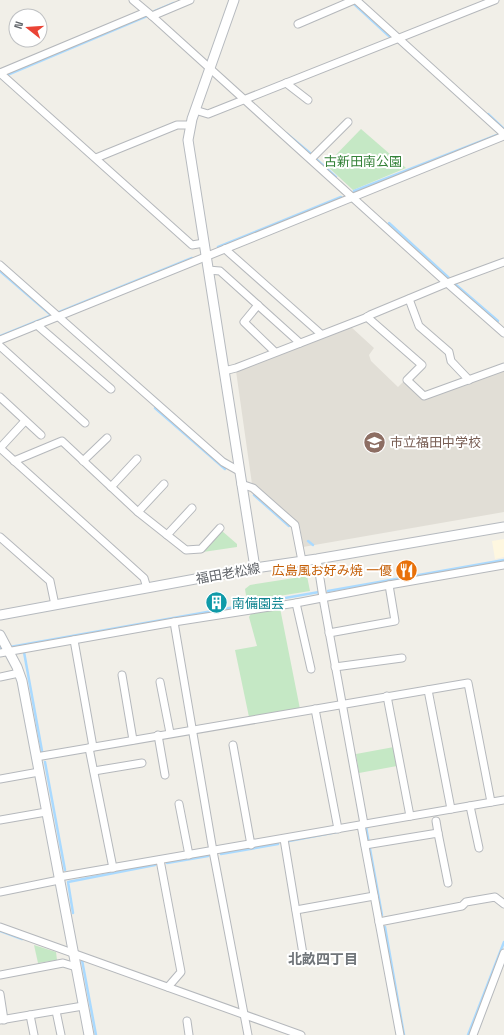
<svg xmlns="http://www.w3.org/2000/svg" width="504" height="1035" viewBox="0 0 504 1035" font-family="'Space Grotesk','Noto Sans JP',sans-serif">
	<style>
		.commercial { fill: #fef7e0 }
		.education { fill: #e1ded6 }
		.green { fill: #c5e8c5 }
		.lines { fill: none; stroke-linecap: round; stroke-linejoin: round }
		.stream { stroke: #aadaff; stroke-width: 2.5 }
		.street-casing { stroke: #b5b8bc; stroke-width: 9 }
		.secondary-casing { stroke: #b6babf; stroke-width: 11 }
		.street { stroke: #fff; stroke-width: 7 }
		.secondary { stroke: #fff; stroke-width: 9 }
		.labels { text-anchor: middle; stroke-width: 4; stroke-linejoin: round; paint-order: stroke }
		.park-label { font-size: 13px; fill: #348238; stroke: #fff }
		.education-label { font-size: 13px; fill: #785e54; stroke: #fff; text-anchor: start }
		.food-label { font-size: 13px; fill: #c56008; stroke: #fff; text-anchor: end }
		.street-label { font-size: 13px; fill: #5f6368; stroke: #fff }
		.culture-label { font-size: 13px; fill: #0d838f; stroke: #fff; text-anchor: start }
		.neighbourhood-label { font-size: 14px; font-weight: bold; fill: #70757a; stroke: #fff }
	</style>
	<rect width="100%" height="100%" fill="#f1efe8"/>
	<polygon class="commercial" points="504,539 504,557 495,559 492,541"/>
	<polygon class="education" points="350,326 374,348 369,355 371,361 398,387 404,381 424,399 504,370 504,512 303,547 300,527 299,524 252,484 236,371"/>
	<g class="green">
		<polygon points="361,129 406,168 353,190 326,165"/>
		<polygon points="222,531 237,544 237,547 203,552"/>
		<polygon points="307,576 310,591 247,601 245,589 250,585"/>
		<polygon points="280,608 300,709 249,717 235,650 257,646 249,617 252,612"/>
		<polygon points="394,747 397,766 359,773 356,754"/>
		<polygon points="34,945 56,952 57,960 38,963"/>
	</g>
	<g class="lines">
		<g class="stream">
			<polyline points="353,3 390,37"/>
			<polyline points="0,78 147,16 155,11 174,3"/>
			<polyline points="488,114 504,129"/>
			<polyline points="286,133 310,153"/>
			<polyline points="316,159 336,177"/>
			<polyline points="354,191 497,135"/>
			<polyline points="389,223 449,278"/>
			<polyline points="218,247 341,197"/>
			<polyline points="0,271 51,315"/>
			<polyline points="455,284 498,321"/>
			<polyline points="0,336 192,258"/>
			<polyline points="155,408 225,469"/>
			<polyline points="254,495 289,526"/>
			<polyline points="308,541 313,545"/>
			<polyline points="328,591 504,560"/>
			<polyline points="10,647 319,592"/>
			<polyline points="0,648 1,648"/>
			<polyline points="24,652 42,751"/>
			<polyline points="45,762 65,870"/>
			<polyline points="368,827 366,827 382,915"/>
			<polyline points="289,841 337,832"/>
			<polyline points="221,854 278,844"/>
			<polyline points="167,863 208,856"/>
			<polyline points="73,913 68,882 155,865"/>
			<polyline points="385,927 404,1035"/>
			<polyline points="0,931 22,939"/>
			<polyline points="84,960 82,960 96,1035"/>
			<polyline points="468,1035 504,942"/>
		</g>
		<defs>
			<g id="street">
				<polyline points="133,0 152,16 447,283 504,333"/>
				<polyline points="356,0 504,134"/>
				<polyline points="152,16 190,0"/>
				<polyline points="298,24 354,0"/>
				<polyline points="0,73 192,245 204,243"/>
				<polyline points="0,73 146,12"/>
				<polyline points="286,83 308,100"/>
				<polyline points="195,110 208,114 495,0"/>
				<polyline points="96,158 177,125 191,125"/>
				<polyline points="311,159 348,122"/>
				<polyline points="225,249 321,334"/>
				<polyline points="0,265 223,462 239,471"/>
				<polyline points="208,270 220,271 300,343"/>
				<polyline points="409,299 419,326 449,352 451,361 469,380"/>
				<polyline points="258,305 244,322 275,352"/>
				<polyline points="367,317 422,365 407,380 424,396 504,367"/>
				<polyline points="37,325 111,389"/>
				<polyline points="0,340 504,136"/>
				<polyline points="0,346 85,423"/>
				<polyline points="224,371 236,368 365,318 370,315 447,283 504,262"/>
				<polyline points="0,397 41,435"/>
				<polyline points="0,448 144,578 147,588"/>
				<polyline points="0,448 25,421"/>
				<polyline points="14,461 62,441 138,512 186,550 201,549 220,528"/>
				<polyline points="83,461 107,438"/>
				<polyline points="241,484 253,488 295,525 302,561"/>
				<polyline points="111,487 137,459"/>
				<polyline points="138,512 164,484"/>
				<polyline points="167,535 192,508"/>
				<polyline points="0,537 50,581 55,605"/>
				<polyline points="317,559 323,598 364,824"/>
				<polyline points="296,603 311,669"/>
				<polyline points="174,622 213,851 248,1035"/>
				<polyline points="329,633 395,621 389,585"/>
				<polyline points="74,640 93,747"/>
				<polyline points="0,653 174,622 296,603 389,585 504,565"/>
				<polyline points="335,667 402,658"/>
				<polyline points="122,675 133,740"/>
				<polyline points="0,677 19,673"/>
				<polyline points="160,682 170,733"/>
				<polyline points="428,690 451,809"/>
				<polyline points="387,696 410,816"/>
				<polyline points="315,709 338,829"/>
				<polyline points="158,735 165,775"/>
				<polyline points="233,745 251,845"/>
				<polyline points="89,748 113,868"/>
				<polyline points="36,757 468,683 491,802"/>
				<polyline points="94,771 142,763"/>
				<polyline points="0,779 39,772"/>
				<polyline points="179,804 189,855"/>
				<polyline points="470,806 479,848"/>
				<polyline points="0,820 46,812"/>
				<polyline points="436,821 438,833"/>
				<polyline points="361,825 400,1035"/>
				<polyline points="284,839 304,960"/>
				<polyline points="365,845 438,833 448,883"/>
				<polyline points="160,860 181,972 168,987"/>
				<polyline points="59,877 504,800"/>
				<polyline points="0,892 59,880"/>
				<polyline points="296,910 374,896"/>
				<polyline points="379,922 462,906 466,902 495,897 504,904"/>
				<polyline points="0,927 301,1035"/>
				<polyline points="0,975 63,963 76,967"/>
				<polyline points="0,994 4,1020"/>
				<polyline points="56,1011 61,1035"/>
				<polyline points="30,1015 34,1035"/>
				<polyline points="0,1020 83,1006"/>
				<polyline points="187,1021 189,1035"/>
				<polyline points="473,1035 504,953"/>
			</g>
			<g id="secondary">
				<polyline points="234,0 192,119 188,140 255,568"/>
				<polyline points="0,615 255,568 317,559 504,527"/>
				<polyline points="0,635 17,667 22,681 89,1035"/>
			</g>
		</defs>
		<use href="#street" class="street-casing"/>
		<use href="#secondary" class="secondary-casing"/>
		<use href="#street" class="street"/>
		<use href="#secondary" class="secondary"/>
	</g>
	<defs>
		<symbol id="school-disc" viewBox="-11 -11 22 22"><circle r="9.5" fill="#8d6e63" stroke="#fff"/><path d="M0-5L7-2L0 1L-7-2ZM-4 1L0 2.5L4 1V4Q0 6-4 4Z" fill="#fff"/></symbol>
		<symbol id="restaurant-disc" viewBox="-11 -11 22 22"><circle r="9.5" fill="#e8710a" stroke="#fff"/><path d="M-5-6h1v4h1v-4h1v4h1v-4h1v5L-1.5 .5V6h-2V.5L-5-1ZM5-6V6H3V1.5H1.5Q1.5-4 5-6Z" fill="#fff"/></symbol>
		<symbol id="building-disc" viewBox="-11 -11 22 22"><circle r="9.5" fill="#0f9aa8" stroke="#fff"/><path d="M-4-6H4V6H1V3H-1V6H-4ZM-2.5-4.3h1.7v1.8h-1.7ZM.8-4.3h1.7v1.8H.8ZM-2.5-1h1.7V.8h-1.7ZM.8-1h1.7V.8H.8Z" fill="#fff"/></symbol>
	</defs>
	<g fill-rule="evenodd">
		<use href="#school-disc" x="362" y="430" width="25" height="25"/>
		<use href="#restaurant-disc" x="394" y="558" width="25" height="25"/>
		<use href="#building-disc" x="204" y="590" width="25" height="25"/>
	</g>
	<g class="labels">
		<g class="park-label">
			<text x="363" y="166">古新田南公園</text>
		</g>
		<g class="education-label">
			<text x="390" y="447">市立福田中学校</text>
		</g>
		<g class="food-label">
			<text x="392" y="575">広島風お好み焼 一優</text>
		</g>
		<g class="street-label">
			<text transform="translate(228 573) rotate(-10)" y="5">福田老松線</text>
		</g>
		<g class="culture-label">
			<text x="232" y="608">南備園芸</text>
		</g>
		<g class="neighbourhood-label">
			<text x="323" y="964">北畝四丁目</text>
		</g>
	</g>
	<g transform="translate(28 28) rotate(287)"><circle r="19" fill="#ffffff" stroke="#bfc1c3"/>
	<path d="M0-3L7 15L0 10L-7 15Z" fill="#ea4335"/>
	<text y="-6" font-size="11" font-weight="bold" text-anchor="middle" fill="#5f6368">N</text>
	</g>
</svg>
